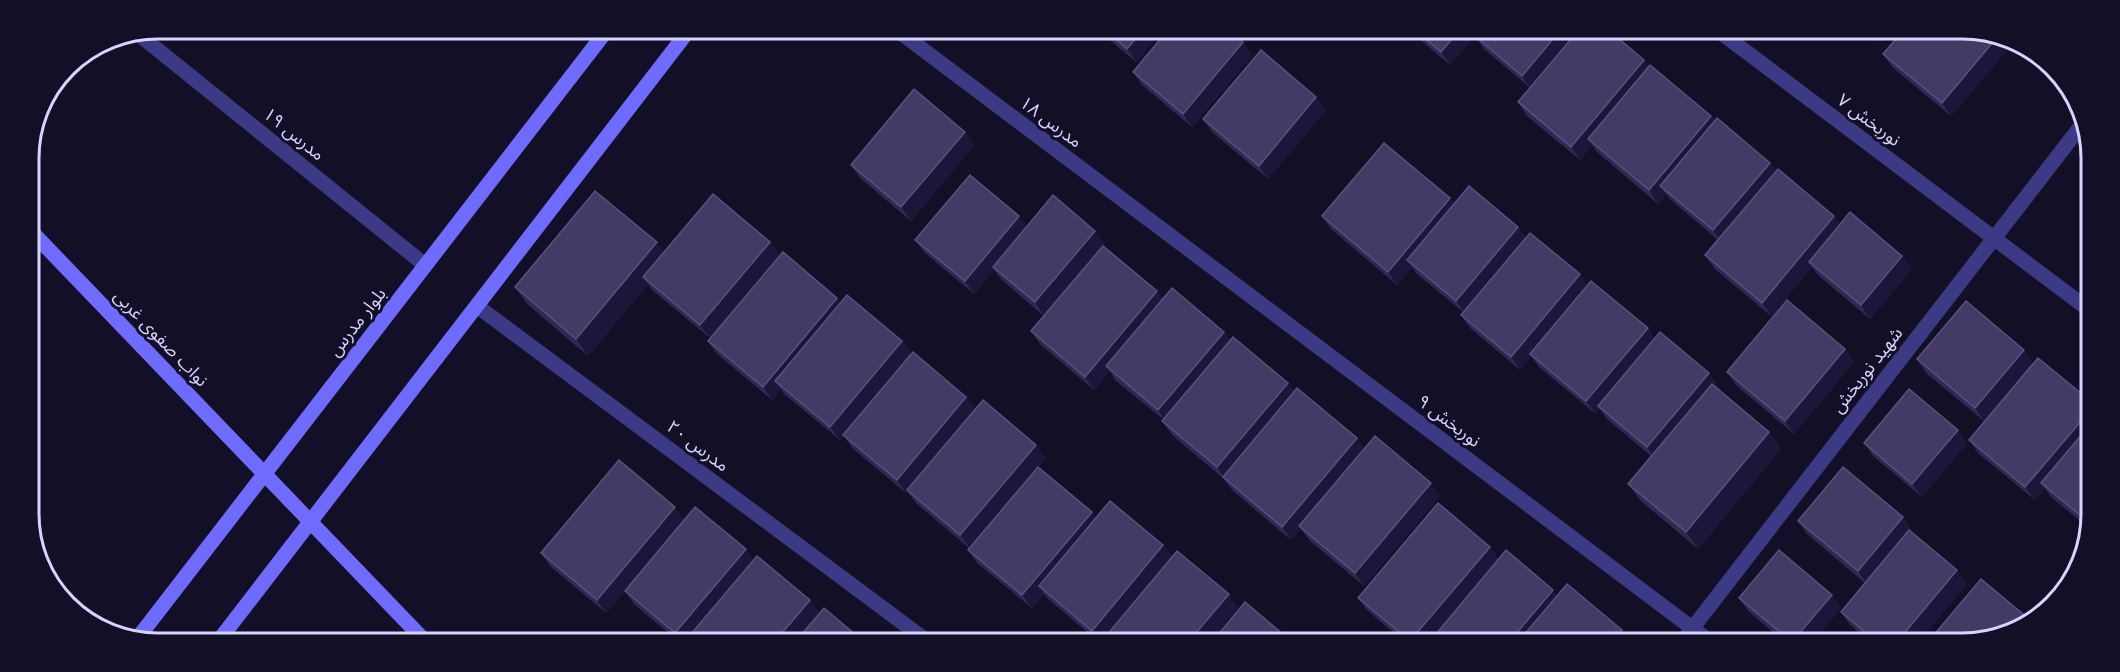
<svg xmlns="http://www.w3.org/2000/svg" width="2120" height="672" viewBox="0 0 2120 672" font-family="Quicksand,'Noto Sans Arabic',sans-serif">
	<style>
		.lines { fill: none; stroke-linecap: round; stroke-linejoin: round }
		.street { stroke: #3d3a85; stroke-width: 15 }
		.secondary { stroke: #6f6bff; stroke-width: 15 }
		.wall { fill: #312854 }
		.shaded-wall { fill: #1d163a }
		.building { fill: #433a66; stroke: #5a527e; stroke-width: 1.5 }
		.labels { text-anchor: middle; stroke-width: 6; stroke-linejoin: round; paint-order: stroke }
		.street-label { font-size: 18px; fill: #d9d4ff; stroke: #130f26 }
		.rim { fill: none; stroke: #d9d4ff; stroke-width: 3 }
	</style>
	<rect width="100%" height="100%" fill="#130f26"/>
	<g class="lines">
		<g class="street">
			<polyline points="897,30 1712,643"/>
			<polyline points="1720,32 2088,309"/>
			<polyline points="137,33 425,265"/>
			<polyline points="477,306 927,641"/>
			<polyline points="1681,643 2084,122"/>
		</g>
		<g class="secondary">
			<polyline points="29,229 424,640"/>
			<polyline points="137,639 607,30"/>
			<polyline points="220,639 689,30"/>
		</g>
	</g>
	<g class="wall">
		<polygon points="1099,31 1162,31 1136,62"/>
		<polygon points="1411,32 1478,32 1450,65"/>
		<polygon points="1866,33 1882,33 1876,41"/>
		<polygon points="1996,33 2013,43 1951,116 1892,67 1883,54"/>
		<polygon points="1475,36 1644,60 1649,67 1711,116 1715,121 1770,163 1776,171 1834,216 1840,224 1902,256 1912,269 1870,319 1818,275 1812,267 1771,316 1715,269 1705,255 1718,240 1670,199 1666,194 1658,204 1597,152 1592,145 1580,160 1527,116 1518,102 1530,88 1484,49"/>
		<polygon points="1252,56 1192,127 1142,85 1133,72"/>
		<polygon points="1326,110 1268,179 1212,132 1203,119"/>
		<polygon points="965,132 974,145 911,221 860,178 851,165"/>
		<polygon points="1454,204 1518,227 1526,238 1655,339 1718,386 1717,388 1769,432 1781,449 1698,549 1641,501 1628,484 1651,456 1607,419 1600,409 1596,414 1539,367 1531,356 1520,370 1470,328 1461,315 1463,312 1416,273 1412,267 1397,285 1331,229 1322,216"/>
		<polygon points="1027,226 1095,231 1104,244 1103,246 1157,291 1162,299 1224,332 1230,341 1288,383 1294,391 1357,438 1364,449 1440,496 1364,586 1309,540 1301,529 1291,540 1232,490 1223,478 1172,435 1162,421 1164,420 1115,380 1110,371 1094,390 1040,344 1031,331 1044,316 1002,280 994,270 974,294 925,253 915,240"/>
		<polygon points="770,242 779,255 710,338 652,290 648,284 588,356 527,304 515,287 664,252"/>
		<polygon points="837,298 841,303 902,341 911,354 966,397 975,409 1036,445 1045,458 1038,467 1096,518 1163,545 1172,557 1238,608 1210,641 1110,641 1107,637 1103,641 1098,641 1048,599 1044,594 1032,608 977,563 968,550 969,548 916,503 907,491 906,493 852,448 844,436 840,440 784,394 781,389 772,400 717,354 708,341"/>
		<polygon points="1845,349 1854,362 1794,434 1736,385 1727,372"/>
		<polygon points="1917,359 2033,363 1984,421 1926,373"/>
		<polygon points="2088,399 2087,527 2050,496 2045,488 2035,500 1978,453 1969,440"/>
		<polygon points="1864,443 1967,443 1922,497 1873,456"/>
		<polygon points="1903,517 1912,531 1911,532 1957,570 1967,584 1917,643 1872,643 1850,625 1841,612 1865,583 1807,534 1798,521"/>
		<polygon points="684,520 746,549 753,560 810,600 819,613 863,641 677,640 634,604 625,591 606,613 550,566 541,553"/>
		<polygon points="1490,547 1498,559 1557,596 1622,630 1631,642 1432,642 1431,640 1430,642 1405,642 1368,611 1358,598"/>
		<polygon points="1832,595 1841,608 1812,643 1786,643 1748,611 1739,598"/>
	</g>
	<g class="shaded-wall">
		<polygon points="1142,31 1162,31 1136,62 1127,49"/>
		<polygon points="1458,32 1478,32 1450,65 1441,52"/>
		<polygon points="1559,32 1579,32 1531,89 1522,76"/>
		<polygon points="1870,33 1882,33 1876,41"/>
		<polygon points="1999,35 2013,43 1951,116 1942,103"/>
		<polygon points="1243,42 1252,56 1192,127 1183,114"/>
		<polygon points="1644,60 1653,73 1588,139 1592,145 1580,160 1571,147"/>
		<polygon points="1316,97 1326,110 1268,179 1259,166"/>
		<polygon points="1711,116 1721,129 1660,186 1666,194 1658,204 1649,190"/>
		<polygon points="965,132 974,145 911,221 901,207"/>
		<polygon points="1770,163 1779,176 1722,243 1713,230"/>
		<polygon points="1450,198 1459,211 1407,260 1412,267 1397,285 1388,272"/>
		<polygon points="1019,216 1029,229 993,267 994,270 974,294 965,281"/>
		<polygon points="1834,216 1844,229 1809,262 1812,267 1771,316 1762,303"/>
		<polygon points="1518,227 1527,240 1465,314 1456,301"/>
		<polygon points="1095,231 1104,244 1044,316 1035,302"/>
		<polygon points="657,242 669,259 643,277 648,284 588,356 576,339"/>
		<polygon points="770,242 779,255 710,338 700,325"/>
		<polygon points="1902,256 1912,269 1870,319 1861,305"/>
		<polygon points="1580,274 1589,287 1530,354 1531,356 1520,370 1511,357"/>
		<polygon points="1157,291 1166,304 1106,366 1110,371 1094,390 1085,377"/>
		<polygon points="837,298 847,311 775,381 781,389 772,400 763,387"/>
		<polygon points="1648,328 1657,342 1598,406 1600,409 1596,414 1586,401"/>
		<polygon points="1224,332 1233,345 1167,423 1158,410"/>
		<polygon points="902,341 912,355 840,440 830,427"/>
		<polygon points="1845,349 1854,362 1794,434 1785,421"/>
		<polygon points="2024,350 2033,363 1984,421 1975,408"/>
		<polygon points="1709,373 1718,386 1656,460 1647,447"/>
		<polygon points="1288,383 1297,396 1226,480 1217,467"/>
		<polygon points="966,397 976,410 906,493 897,480"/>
		<polygon points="2088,413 2088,437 2041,483 2045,488 2035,500 2025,487"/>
		<polygon points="1958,430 1967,443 1922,497 1912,484"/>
		<polygon points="1769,432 1781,449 1698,549 1686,532"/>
		<polygon points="1357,438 1366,451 1299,526 1301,529 1291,540 1282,527"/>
		<polygon points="1036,445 1045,458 970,548 960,535"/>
		<polygon points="1431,483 1440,496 1364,586 1355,573"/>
		<polygon points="675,507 685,520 606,613 597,600"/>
		<polygon points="1092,512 1101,526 1039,586 1044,594 1032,608 1022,595"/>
		<polygon points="1903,517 1912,531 1867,584 1858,571"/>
		<polygon points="1163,545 1173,559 1103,641 1099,641 1092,631"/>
		<polygon points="1490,547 1499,560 1430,642 1411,642 1410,641"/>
		<polygon points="746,549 755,562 689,640 680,640 675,633"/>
		<polygon points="1957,570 1967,584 1917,643 1896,643"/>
		<polygon points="1553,590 1562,603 1530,642 1509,642"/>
		<polygon points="1229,594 1238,608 1210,641 1189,641"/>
		<polygon points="1832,595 1841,608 1812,643 1792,643"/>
		<polygon points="810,600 819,613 797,641 776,640"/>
		<polygon points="1622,630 1631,642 1612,642"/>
	</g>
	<g class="building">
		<polygon points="1106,31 1142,31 1127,49"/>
		<polygon points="1167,31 1229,31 1243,42 1183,114 1133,72"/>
		<polygon points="1417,32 1458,32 1441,52"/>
		<polygon points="1479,32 1559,32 1522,76 1475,36"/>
		<polygon points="1577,32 1611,32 1644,60 1571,147 1518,102"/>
		<polygon points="1901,33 1996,33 1999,35 1942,103 1883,54"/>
		<polygon points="1261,50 1316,97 1259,166 1203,119"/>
		<polygon points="1650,65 1711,116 1649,190 1588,139"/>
		<polygon points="914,89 965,132 901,207 851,165"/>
		<polygon points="1717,118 1770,163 1713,230 1660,186"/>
		<polygon points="1384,143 1450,198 1388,272 1322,216"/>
		<polygon points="1778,169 1834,216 1762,303 1705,255"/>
		<polygon points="970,175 1019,216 965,281 915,240"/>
		<polygon points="1469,186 1518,227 1456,301 1407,260"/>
		<polygon points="595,191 657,242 576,339 515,287"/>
		<polygon points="713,194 770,242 700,325 643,277"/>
		<polygon points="1053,195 1095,231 1035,302 993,267"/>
		<polygon points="1850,212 1902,256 1861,305 1809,262"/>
		<polygon points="1530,233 1580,274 1511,357 1461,315"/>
		<polygon points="1103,246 1157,291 1085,377 1031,331"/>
		<polygon points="783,252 837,298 763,387 708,341"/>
		<polygon points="1591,281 1648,328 1586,401 1530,354"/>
		<polygon points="1172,288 1224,332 1158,410 1106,366"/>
		<polygon points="847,295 902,341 830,427 775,381"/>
		<polygon points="1787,300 1845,349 1785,421 1727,372"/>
		<polygon points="1966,301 2024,350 1975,408 1917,359"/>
		<polygon points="1660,332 1709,373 1647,447 1598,406"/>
		<polygon points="1233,337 1288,383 1217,467 1162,421"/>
		<polygon points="913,352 966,397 897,480 843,435"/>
		<polygon points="2038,358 2088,399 2088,413 2025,487 1969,440"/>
		<polygon points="1712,384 1769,432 1686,532 1628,484"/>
		<polygon points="1297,388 1357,438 1282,527 1223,477"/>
		<polygon points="1909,389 1958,430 1912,484 1864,443"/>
		<polygon points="983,400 1036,445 960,535 907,490"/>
		<polygon points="2088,427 2087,521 2041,483"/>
		<polygon points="1375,436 1431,483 1355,573 1299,526"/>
		<polygon points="619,460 675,507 597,600 541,553"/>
		<polygon points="1038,467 1092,512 1022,595 968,550"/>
		<polygon points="1843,467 1903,517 1858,571 1798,521"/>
		<polygon points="1110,501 1163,545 1092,631 1039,586"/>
		<polygon points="1438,503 1490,547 1410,641 1358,598"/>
		<polygon points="695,507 746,549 675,633 625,591"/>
		<polygon points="1909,530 1957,570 1896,643 1878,643 1841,612"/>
		<polygon points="1506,550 1553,590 1509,642 1434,642 1431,640"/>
		<polygon points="1779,550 1832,595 1792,642 1739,598"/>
		<polygon points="1177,551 1229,594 1189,641 1113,641 1106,636"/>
		<polygon points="757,556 810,600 776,640 686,640"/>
		<polygon points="1981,579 2029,619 2026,622 1970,643 1927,643"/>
		<polygon points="1567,584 1622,630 1612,642 1518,642"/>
		<polygon points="1245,602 1292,642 1212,642"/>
		<polygon points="824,608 863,641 796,641"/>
	</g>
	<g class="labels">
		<g class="street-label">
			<text transform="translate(1869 120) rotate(37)" y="6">نوربخش ۷</text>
			<text transform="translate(1051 122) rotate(37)" y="6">مدرس ۱۸</text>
			<text transform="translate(294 134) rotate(39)" y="6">مدرس ۱۹</text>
			<text transform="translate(357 322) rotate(-52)" y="6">بلوار مدرس</text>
			<text transform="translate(161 338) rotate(46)" y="6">نواب صفوی غربی</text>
			<text transform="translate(1867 370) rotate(-52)" y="6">شهید نوربخش</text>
			<text transform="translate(1449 421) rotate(37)" y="6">نوربخش ۹</text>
			<text transform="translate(698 446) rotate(37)" y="6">مدرس ۲۰</text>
		</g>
	</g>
	<path d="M0 0H2120V672H0ZM158 39H1962A119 119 0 0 1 2081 158V514A119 119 0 0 1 1962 633H158A119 119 0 0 1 39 514V158A119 119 0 0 1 158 39Z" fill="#130f26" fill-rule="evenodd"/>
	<path class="rim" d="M158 39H1962A119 119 0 0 1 2081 158V514A119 119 0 0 1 1962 633H158A119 119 0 0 1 39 514V158A119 119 0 0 1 158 39Z"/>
</svg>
